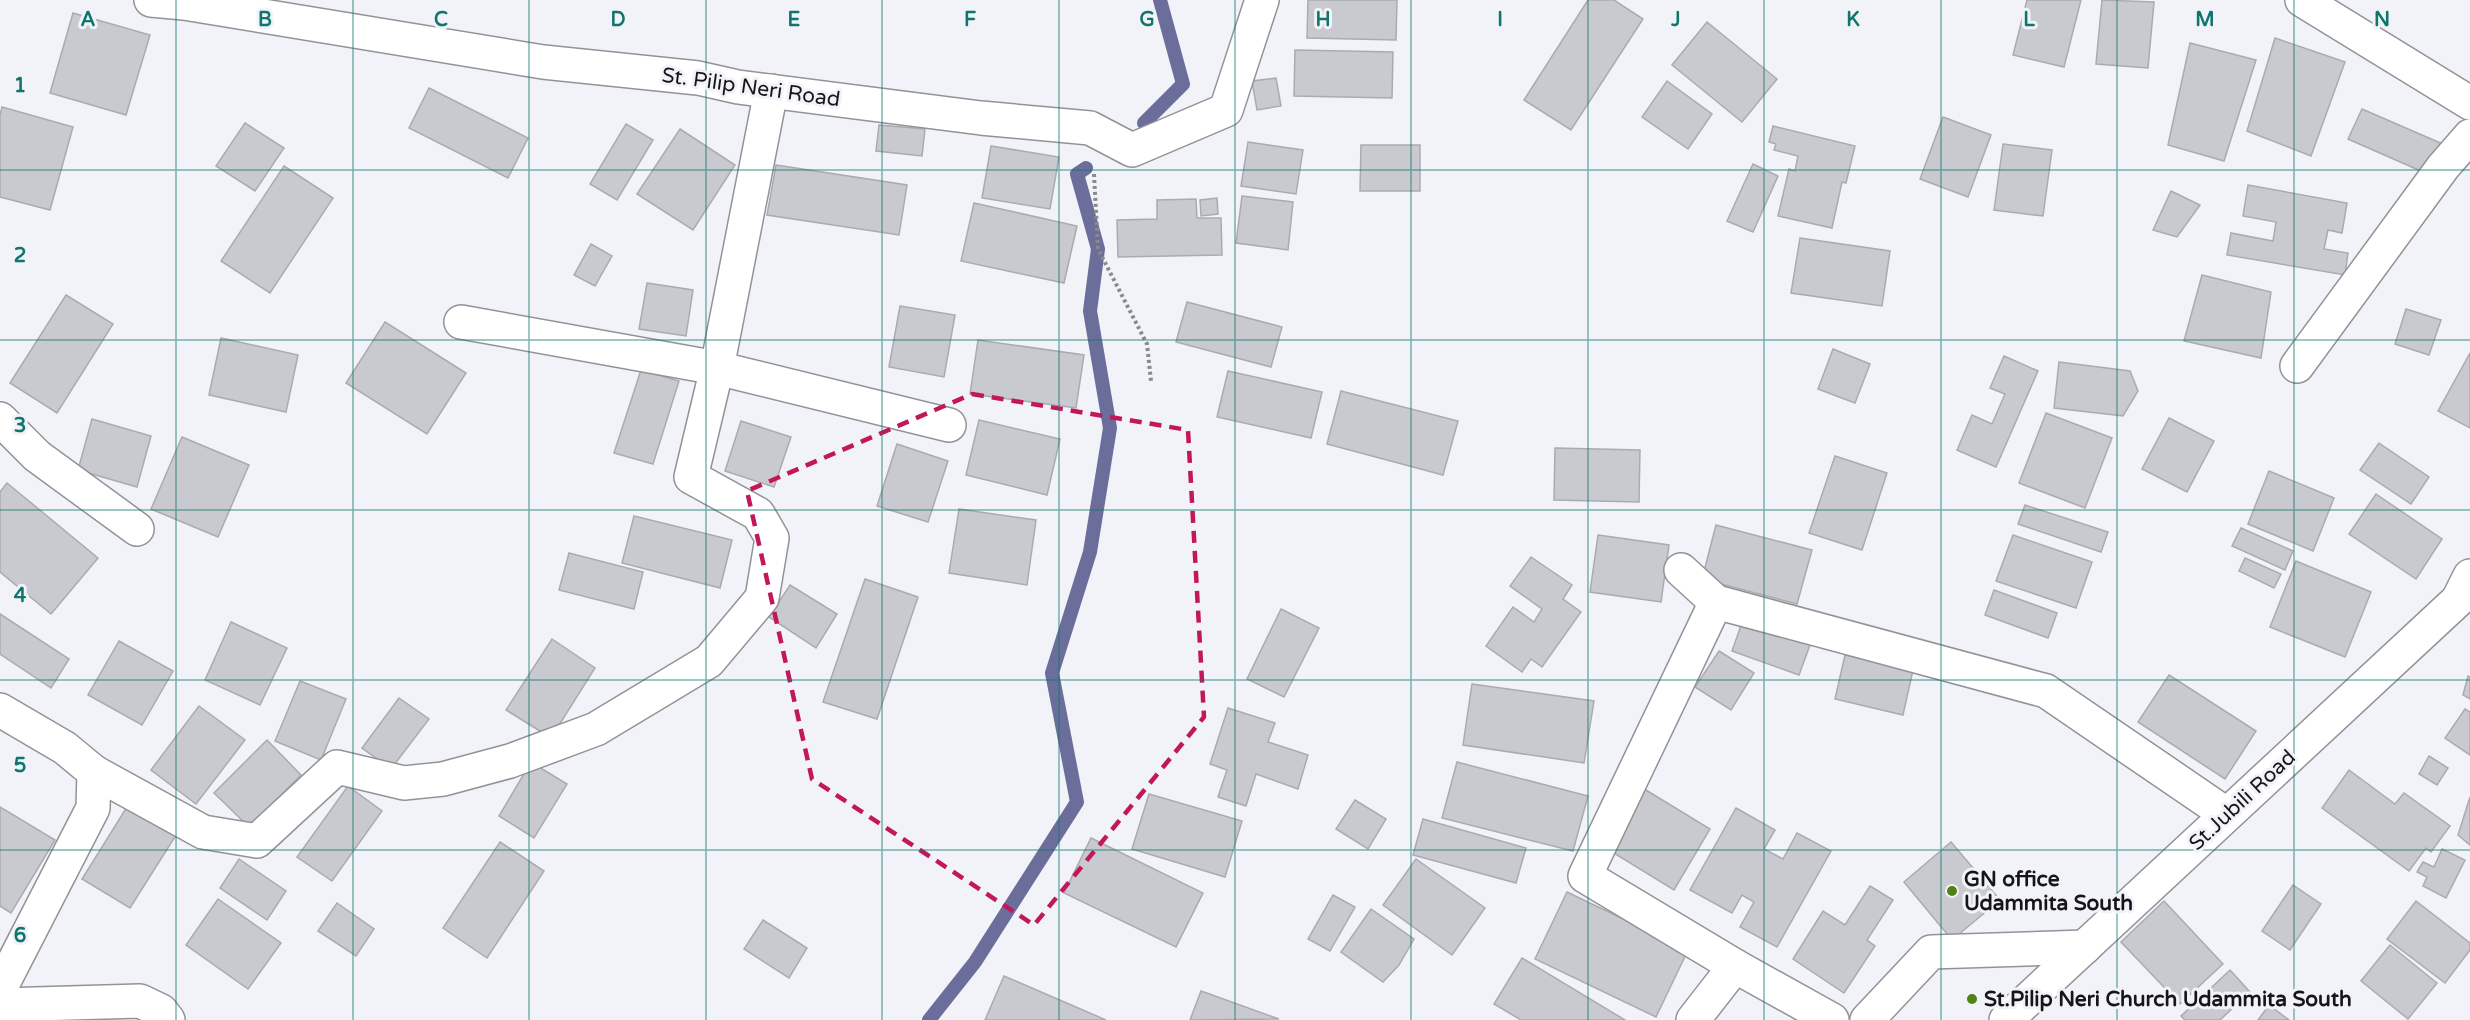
<svg xmlns="http://www.w3.org/2000/svg" width="2470" height="1020" viewBox="0 0 2470 1020" font-family="'Varela Round',sans-serif">
	<style>
		.lines { fill: none; stroke-linecap: round; stroke-linejoin: round }
		.stream { stroke: #6b6d9a; stroke-width: 14 }
		.building { fill: #c9c9d0; stroke: #aaaab1; stroke-width: 1.5 }
		.minor-casing { stroke: #929399; stroke-width: 36 }
		.tertiary-casing { stroke: #929399; stroke-width: 36 }
		.path { stroke: #88898d; stroke-width: 4; stroke-dasharray: 3 3; stroke-linecap: butt }
		.minor { stroke: #fff; stroke-width: 33 }
		.tertiary { stroke: #fff; stroke-width: 33 }
		.marked { fill: none; stroke: #c2185b; stroke-width: 4.5; stroke-dasharray: 12 8; stroke-linejoin: round }
		.grid { fill: none; stroke: #0f766e; stroke-width: 1.5; stroke-opacity: 0.55 }
		.poi-dot { fill: #508216; stroke: #f2f3f9; stroke-width: 2 }
		.labels { text-anchor: middle; stroke-width: 6; stroke-linejoin: round; paint-order: stroke }
		.street-label { font-size: 21px; fill: #161618; stroke: #f2f3f9 }
		.poi-label { font-size: 21px; font-weight: bold; fill: #161618; stroke: #f2f3f9; text-anchor: start }
		.grid-label { font-size: 20px; text-anchor: middle; font-weight: bold; fill: #0f766e; stroke: #f2f3f9; stroke-width: 6; stroke-linejoin: round; paint-order: stroke }
	</style>
	<rect width="100%" height="100%" fill="#f2f3f9"/>
	<g class="lines">
		<g class="stream">
			<polyline points="1144,123 1183,84 1160,0"/>
			<polyline points="929,1020 975,962 1077,802 1052,673 1090,552 1110,428 1090,311 1098,249 1077,174 1086,168"/>
		</g>
	</g>
	<g class="building">
		<polygon points="1308,0 1397,0 1396,40 1307,38"/>
		<polygon points="1588,0 1614,0 1643,19 1571,130 1524,100"/>
		<polygon points="2027,0 2081,0 2064,67 2013,55"/>
		<polygon points="2102,0 2154,2 2148,68 2096,64"/>
		<polygon points="73,13 150,35 126,115 50,93"/>
		<polygon points="1707,22 1777,79 1742,122 1672,65"/>
		<polygon points="2275,38 2345,62 2311,156 2247,131"/>
		<polygon points="2190,43 2256,60 2224,161 2168,145"/>
		<polygon points="1295,50 1393,52 1392,98 1294,96"/>
		<polygon points="1276,78 1281,106 1257,110 1252,81"/>
		<polygon points="1667,81 1712,114 1688,149 1642,117"/>
		<polygon points="429,88 528,138 508,178 409,128"/>
		<polygon points="2,107 73,127 50,210 0,197 0,115"/>
		<polygon points="2362,109 2445,145 2432,176 2348,139"/>
		<polygon points="1943,117 1991,135 1968,197 1920,179"/>
		<polygon points="245,123 284,148 255,191 216,166"/>
		<polygon points="626,124 653,140 617,200 590,184"/>
		<polygon points="879,125 925,129 922,156 876,151"/>
		<polygon points="1773,126 1855,146 1846,183 1842,182 1832,228 1778,216 1789,169 1795,171 1798,156 1774,150 1776,144 1769,142"/>
		<polygon points="680,129 735,165 693,230 637,194"/>
		<polygon points="1248,142 1303,150 1296,194 1241,186"/>
		<polygon points="2003,144 2052,150 2043,216 1994,210"/>
		<polygon points="1361,145 1420,145 1420,191 1360,191"/>
		<polygon points="991,146 1059,157 1050,209 982,198"/>
		<polygon points="1753,164 1778,176 1753,232 1727,221"/>
		<polygon points="776,165 907,185 899,235 767,215"/>
		<polygon points="284,166 333,198 270,293 221,261"/>
		<polygon points="2248,185 2347,203 2342,233 2328,230 2324,249 2348,253 2345,275 2227,255 2231,233 2273,241 2276,222 2243,216"/>
		<polygon points="2171,191 2200,205 2177,237 2153,230"/>
		<polygon points="1242,196 1293,202 1288,250 1236,243"/>
		<polygon points="1217,198 1218,214 1201,216 1200,200"/>
		<polygon points="1196,199 1197,218 1221,218 1222,255 1118,257 1117,220 1157,219 1157,200"/>
		<polygon points="974,203 1077,226 1064,283 961,261"/>
		<polygon points="1800,238 1890,251 1882,306 1791,293"/>
		<polygon points="591,244 612,256 595,286 574,275"/>
		<polygon points="2202,275 2271,292 2261,358 2184,341"/>
		<polygon points="647,283 693,290 686,336 639,329"/>
		<polygon points="66,295 113,324 57,413 10,383"/>
		<polygon points="1187,302 1282,327 1271,367 1176,342"/>
		<polygon points="900,306 955,315 944,377 889,367"/>
		<polygon points="2406,309 2441,320 2429,355 2395,344"/>
		<polygon points="385,322 466,373 427,434 346,383"/>
		<polygon points="221,338 298,355 286,412 209,395"/>
		<polygon points="978,340 1084,355 1076,408 970,394"/>
		<polygon points="1833,349 1870,364 1855,403 1818,389"/>
		<polygon points="2470,353 2470,428 2438,411"/>
		<polygon points="2004,356 2038,371 1996,467 1957,450 1972,415 1992,424 2005,394 1990,388"/>
		<polygon points="2059,362 2130,371 2138,391 2123,416 2054,408"/>
		<polygon points="641,370 679,381 653,464 614,453"/>
		<polygon points="1228,371 1322,392 1311,438 1217,417"/>
		<polygon points="1341,391 1458,421 1443,475 1327,444"/>
		<polygon points="2046,413 2112,438 2085,508 2019,483"/>
		<polygon points="2169,418 2214,441 2187,492 2142,469"/>
		<polygon points="92,419 151,436 137,487 78,470"/>
		<polygon points="979,420 1060,439 1047,495 966,475"/>
		<polygon points="741,421 791,437 774,487 725,471"/>
		<polygon points="182,437 249,465 218,537 151,509"/>
		<polygon points="2379,443 2429,477 2411,504 2360,470"/>
		<polygon points="897,444 948,461 928,522 877,506"/>
		<polygon points="1555,448 1640,450 1639,502 1554,500"/>
		<polygon points="1835,456 1887,473 1862,550 1809,533"/>
		<polygon points="2269,471 2334,498 2313,551 2248,524"/>
		<polygon points="7,483 98,558 51,614 0,572 0,492"/>
		<polygon points="2376,494 2442,539 2416,579 2349,534"/>
		<polygon points="2025,505 2108,532 2101,552 2018,524"/>
		<polygon points="959,509 1036,520 1027,585 949,573"/>
		<polygon points="634,516 732,540 720,588 622,563"/>
		<polygon points="1716,525 1812,550 1797,604 1702,579"/>
		<polygon points="2241,528 2293,551 2285,570 2232,546"/>
		<polygon points="1598,535 1669,545 1661,602 1590,592"/>
		<polygon points="2013,535 2092,562 2076,608 1996,581"/>
		<polygon points="569,553 643,572 634,609 559,590"/>
		<polygon points="1531,557 1572,585 1563,599 1581,612 1542,667 1531,659 1522,672 1486,646 1513,607 1534,622 1542,609 1510,586"/>
		<polygon points="2245,558 2281,574 2274,588 2239,571"/>
		<polygon points="2296,561 2371,592 2345,657 2270,627"/>
		<polygon points="865,579 918,597 877,719 823,702"/>
		<polygon points="790,585 837,614 816,648 769,617"/>
		<polygon points="1994,590 2057,613 2048,638 1985,615"/>
		<polygon points="1281,609 1319,628 1284,697 1247,679"/>
		<polygon points="0,614 69,659 51,688 0,654"/>
		<polygon points="1745,614 1813,637 1799,675 1732,651"/>
		<polygon points="231,622 287,648 260,705 205,680"/>
		<polygon points="552,639 595,668 551,738 506,710"/>
		<polygon points="119,641 173,671 142,725 88,695"/>
		<polygon points="1719,651 1754,673 1731,710 1695,687"/>
		<polygon points="1845,655 1913,670 1903,715 1835,699"/>
		<polygon points="2169,675 2256,731 2225,779 2138,722"/>
		<polygon points="2468,676 2470,677 2470,699 2463,695"/>
		<polygon points="300,681 346,699 321,760 275,741"/>
		<polygon points="1472,684 1594,701 1584,763 1463,745"/>
		<polygon points="399,698 429,719 391,769 362,748"/>
		<polygon points="199,706 245,740 196,804 151,770"/>
		<polygon points="1228,708 1275,723 1268,742 1308,755 1298,789 1256,774 1246,806 1218,797 1227,770 1210,764"/>
		<polygon points="2465,709 2470,712 2470,755 2445,738"/>
		<polygon points="267,740 301,775 249,827 214,793"/>
		<polygon points="2429,756 2448,768 2437,785 2419,774"/>
		<polygon points="531,762 567,784 534,838 499,816"/>
		<polygon points="1457,762 1588,796 1573,851 1442,818"/>
		<polygon points="2349,770 2395,804 2404,793 2450,826 2431,852 2426,848 2409,871 2322,808"/>
		<polygon points="348,786 382,811 332,881 297,857"/>
		<polygon points="1641,787 1710,829 1674,890 1604,847"/>
		<polygon points="1149,794 1242,821 1225,877 1132,849"/>
		<polygon points="2470,797 2470,845 2458,835"/>
		<polygon points="1355,800 1386,819 1368,849 1336,829"/>
		<polygon points="130,802 178,832 130,908 82,879"/>
		<polygon points="0,807 55,840 11,913 0,906"/>
		<polygon points="1736,808 1775,830 1764,849 1783,859 1797,833 1831,851 1777,947 1740,927 1754,902 1742,895 1732,913 1690,890"/>
		<polygon points="1423,819 1526,848 1516,883 1413,855"/>
		<polygon points="1091,838 1203,893 1176,947 1064,893"/>
		<polygon points="500,842 544,871 487,958 443,928"/>
		<polygon points="1951,842 2000,900 1952,940 1904,882"/>
		<polygon points="2442,849 2465,860 2446,898 2423,886 2427,877 2417,872 2423,862 2434,867"/>
		<polygon points="239,859 286,891 267,920 220,888"/>
		<polygon points="1416,859 1485,908 1452,955 1383,905"/>
		<polygon points="2293,885 2321,904 2290,950 2262,931"/>
		<polygon points="1870,886 1893,900 1867,940 1875,946 1844,993 1793,959 1823,911 1845,925"/>
		<polygon points="1567,892 1688,950 1656,1017 1535,959"/>
		<polygon points="1333,895 1355,907 1330,951 1308,939"/>
		<polygon points="218,899 281,943 248,989 186,945"/>
		<polygon points="2164,901 2223,964 2180,1004 2121,942"/>
		<polygon points="2416,901 2470,943 2470,950 2445,983 2387,939"/>
		<polygon points="337,903 374,929 356,956 318,931"/>
		<polygon points="1371,909 1414,939 1399,965 1383,982 1341,952"/>
		<polygon points="763,920 807,948 789,978 744,949"/>
		<polygon points="2390,945 2437,983 2408,1019 2361,981"/>
		<polygon points="1522,958 1625,1020 1521,1020 1494,1004"/>
		<polygon points="2230,970 2250,992 2220,1020 2185,1020 2181,1016"/>
		<polygon points="1004,976 1106,1020 985,1020"/>
		<polygon points="1201,991 1279,1019 1190,1020"/>
		<polygon points="2269,1005 2289,1020 2258,1020"/>
	</g>
	<g class="lines">
		<defs>
			<g id="minor">
				<polyline points="771,91 717,368 949,425"/>
				<polyline points="2297,366 2443,167 2470,136"/>
				<polyline points="0,419 37,456 137,529"/>
				<polyline points="1681,570 1716,602 2046,691 2226,814"/>
				<polyline points="1716,602 1585,876 1735,966"/>
				<polyline points="0,710 65,748 94,772 93,808 0,989"/>
				<polyline points="94,772 203,832 257,841 337,767 404,783 443,779 510,761 596,729 709,661 762,598 772,538 758,514 691,477 717,368 461,322"/>
				<polyline points="0,1005 140,1001 161,1011 168,1020"/>
				<polyline points="1693,1020 1735,966 1832,1020"/>
				<polyline points="1867,1020 1931,952 2085,947"/>
				<polyline points="2006,1020 2458,600 2470,576"/>
			</g>
			<g id="tertiary">
				<polyline points="151,0 184,3 543,62 698,78 738,87 981,118 1090,128 1132,150 1226,110 1262,0"/>
				<polyline points="2302,0 2470,103"/>
			</g>
		</defs>
		<use href="#minor" class="minor-casing"/>
		<use href="#tertiary" class="tertiary-casing"/>
		<polyline class="path" points="1094,174 1098,249 1147,344 1151,381"/>
		<use href="#minor" class="minor"/>
		<use href="#tertiary" class="tertiary"/>
	</g>
	<path class="marked" d="M972 394 1188 430 1204 717 1034 925 812 779 747 491Z"/>
	<path class="grid" d="M176 0V1020M353 0V1020M529 0V1020M706 0V1020M882 0V1020M1059 0V1020M1235 0V1020M1411 0V1020M1588 0V1020M1764 0V1020M1941 0V1020M2117 0V1020M2294 0V1020M0 170H2470M0 340H2470M0 510H2470M0 680H2470M0 850H2470"/>
	<g class="poi-dot">
		<circle cx="1952" cy="891" r="6"/>
		<circle cx="1972" cy="999" r="6"/>
	</g>
	<g class="labels">
		<g class="street-label">
			<text transform="translate(751 87) rotate(8)" y="7">St. Pilip Neri Road</text>
			<text transform="translate(2242 800) rotate(-43)" y="7">St.Jubili Road</text>
		</g>
		<g class="poi-label">
			<text x="1964" y="886">GN office<tspan x="1964" dy="24">Udammita South</tspan></text>
			<text x="1984" y="1006">St.Pilip Neri Church Udammita South</text>
		</g>
	</g>
	<g class="grid-label">
		<text x="88" y="26">A</text>
		<text x="265" y="26">B</text>
		<text x="441" y="26">C</text>
		<text x="618" y="26">D</text>
		<text x="794" y="26">E</text>
		<text x="970" y="26">F</text>
		<text x="1147" y="26">G</text>
		<text x="1323" y="26">H</text>
		<text x="1500" y="26">I</text>
		<text x="1676" y="26">J</text>
		<text x="1853" y="26">K</text>
		<text x="2029" y="26">L</text>
		<text x="2205" y="26">M</text>
		<text x="2382" y="26">N</text>
		<text x="20" y="92">1</text>
		<text x="20" y="262">2</text>
		<text x="20" y="432">3</text>
		<text x="20" y="602">4</text>
		<text x="20" y="772">5</text>
		<text x="20" y="942">6</text>
	</g>
</svg>
